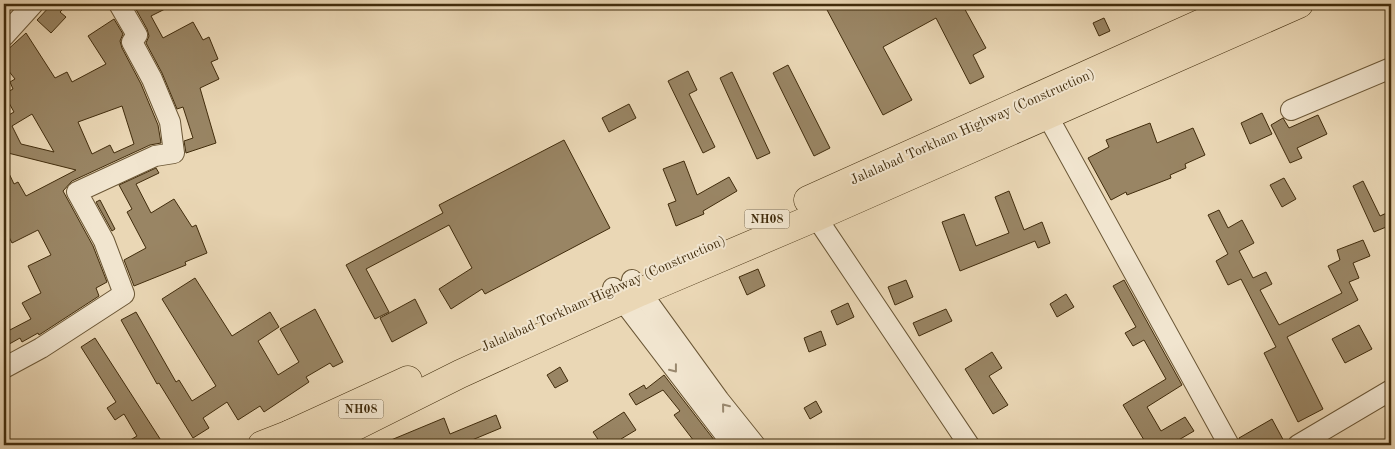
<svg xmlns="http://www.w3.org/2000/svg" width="1395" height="449" viewBox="0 0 1395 449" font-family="'Old Standard TT',serif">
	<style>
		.building { fill: #998564; stroke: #412c0c; fill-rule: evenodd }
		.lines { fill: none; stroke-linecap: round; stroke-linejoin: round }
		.minor-casing { stroke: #6b5736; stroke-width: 22 }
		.highway-casing { stroke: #412c0c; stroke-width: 29 }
		.minor { stroke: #f1e5cf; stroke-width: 20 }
		.highway { stroke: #ead7b5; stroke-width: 28 }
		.oneway { stroke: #99886e }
		.labels { text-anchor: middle; stroke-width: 4; stroke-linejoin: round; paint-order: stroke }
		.shield { fill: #f1e5cf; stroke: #766446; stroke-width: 1 }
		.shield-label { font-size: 12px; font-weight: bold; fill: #412c0c }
		.street-label { font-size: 14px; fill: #412c0c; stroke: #f1e5cf }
	</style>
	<rect width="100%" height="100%" fill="#ead7b5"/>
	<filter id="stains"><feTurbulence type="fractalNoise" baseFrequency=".004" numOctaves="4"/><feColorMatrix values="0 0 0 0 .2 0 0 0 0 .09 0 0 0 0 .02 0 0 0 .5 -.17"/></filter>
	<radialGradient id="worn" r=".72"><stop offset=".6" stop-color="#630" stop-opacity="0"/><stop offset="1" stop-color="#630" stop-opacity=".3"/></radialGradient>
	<g class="building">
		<polygon points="52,4 68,4 60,12 66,17 51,33 37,20"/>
		<polygon points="133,4 175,4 151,16 163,38 193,22 203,40 209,37 218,59 211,62 219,79 200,88 216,143 186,153 184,141 193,138 183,107 177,109 162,73 146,43 149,36 147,29"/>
		<polygon points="833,4 962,4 986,48 973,55 984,77 970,84 936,18 883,47 912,100 883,115 826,8"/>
		<polygon points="1104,18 1110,31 1099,36 1093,23"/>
		<path d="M114 19 123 34 120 41 122 48 141 84 158 125 161 143 150 145 72 181 63 191 93 246 107 282 96 288 99 296 39 335 38 333 22 342 20 338 4 347V333L31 319 22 303 41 293 28 266 51 255 38 230 12 243 4 227V163L14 184 18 182 26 196 76 170 4 152V110L7 116 14 112 4 94 13 89 10 82 15 79 4 65V53L26 33 55 78 67 72 72 82 106 64 88 36ZM122 106 134 144 114 153 110 145 92 154 78 122ZM32 114 54 152 21 144 12 126Z"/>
		<polygon points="788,65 830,148 814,156 773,73"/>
		<polygon points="688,71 697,90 689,94 715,147 703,153 668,81"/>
		<polygon points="732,72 770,153 757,159 720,78"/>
		<polygon points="629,104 636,118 609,132 602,118"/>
		<polygon points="1262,113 1272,134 1250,144 1241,123"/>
		<polygon points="1318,115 1327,134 1297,148 1302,158 1290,163 1271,125 1283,118 1289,128"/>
		<polygon points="1150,123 1157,143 1193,128 1205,155 1185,164 1186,168 1170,175 1171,178 1127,195 1126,192 1111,200 1088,158 1109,147 1106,140"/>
		<polygon points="564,140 610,228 485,294 482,289 451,309 439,289 472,268 449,225 366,269 389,312 375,319 346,265 443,213 439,205"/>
		<polygon points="684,161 697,195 729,177 737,191 703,211 704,214 676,226 668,204 676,201 663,169"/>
		<polygon points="156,168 159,173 136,184 151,213 174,199 192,227 196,225 207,253 185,262 186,265 134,286 124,260 146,248 127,212 132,209 119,185"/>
		<polygon points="1284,178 1296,199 1282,207 1270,185"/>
		<polygon points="1363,181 1380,216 1391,211 1391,225 1374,232 1353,186"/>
		<polygon points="1009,191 1024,230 1042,222 1050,243 1038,248 1035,241 960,271 942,222 964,214 976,246 1009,233 995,197"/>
		<polygon points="100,200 115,229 112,231 96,202"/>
		<polygon points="1219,210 1228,228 1242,220 1254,243 1239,251 1253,278 1266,272 1272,284 1260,290 1279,325 1342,293 1328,266 1340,260 1337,250 1363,240 1370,256 1353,263 1359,278 1349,282 1358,300 1287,337 1323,409 1298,422 1264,353 1276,347 1241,279 1228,285 1216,261 1228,254 1208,215"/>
		<polygon points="758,269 765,286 747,295 739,277"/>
		<polygon points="195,278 232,336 270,312 279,327 258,341 278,375 299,362 280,329 315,309 343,362 333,367 330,363 306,377 309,382 264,412 260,406 238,420 227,402 203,418 209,428 193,438 159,383 157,384 121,320 136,312 176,382 179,380 192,401 216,386 162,299"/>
		<polygon points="906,280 913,297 895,305 888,287"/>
		<polygon points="1124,280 1182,385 1147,407 1161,431 1185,417 1194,431 1170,445 1147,445 1123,405 1166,379 1144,340 1133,346 1125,333 1136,327 1113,286"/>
		<polygon points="1066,294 1074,307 1057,317 1050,304"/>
		<polygon points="415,299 427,323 392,342 380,318"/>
		<polygon points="848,303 854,317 837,325 831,311"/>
		<polygon points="946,309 952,321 919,336 913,323"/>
		<polygon points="1359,325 1372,349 1345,363 1332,339"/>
		<polygon points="821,331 826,345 809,352 804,338"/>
		<polygon points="95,338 164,445 122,445 137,436 124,414 115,420 107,408 116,402 81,347"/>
		<polygon points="992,352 1002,368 989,376 1008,405 993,414 965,369"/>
		<polygon points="560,367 568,381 555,388 547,375"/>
		<polygon points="664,375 718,445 697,445 674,415 680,411 663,390 636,405 629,394 644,385 646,389"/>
		<polygon points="816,401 822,412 810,419 804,408"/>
		<polygon points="624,412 636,430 621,439 624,445 602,445 593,432"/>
		<polygon points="496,415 501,428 460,445 379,445 444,418 450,434"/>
		<polygon points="1272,419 1286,445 1241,445 1239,438"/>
	</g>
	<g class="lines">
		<defs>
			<g id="minor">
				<polyline points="4,36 33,4"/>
				<polyline points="1291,110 1391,68"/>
				<polyline points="1047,115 1229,445"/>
				<polyline points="816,217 969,445"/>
				<polyline points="632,280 719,400 755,445"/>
				<polyline points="613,288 733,445"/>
				<polyline points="4,368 41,348 124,294 104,241 77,192 155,156 174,153 170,122 152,79 132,42 137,35 119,4"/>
				<polyline points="1298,445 1391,390"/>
			</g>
			<g id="highway">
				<polyline points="808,200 1244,4"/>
				<polyline points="290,434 408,380"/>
				<polyline points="262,445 308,427"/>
				<polyline points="318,445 460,374 640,292 816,217 1299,4"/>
			</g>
		</defs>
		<use href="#minor" class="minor-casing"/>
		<use href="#highway" class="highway-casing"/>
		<use href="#minor" class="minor"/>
		<use href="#highway" class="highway"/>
	</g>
	<defs><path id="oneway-chevron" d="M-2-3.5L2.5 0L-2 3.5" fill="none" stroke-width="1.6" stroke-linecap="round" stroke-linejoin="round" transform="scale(1.25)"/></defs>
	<g class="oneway">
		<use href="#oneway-chevron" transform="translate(674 369) rotate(52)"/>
		<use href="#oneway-chevron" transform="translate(725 407) rotate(-129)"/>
	</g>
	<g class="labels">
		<g class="shield">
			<rect x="744.5" y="209.5" width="45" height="19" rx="4"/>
			<rect x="338.5" y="399.5" width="45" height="19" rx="4"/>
		</g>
		<g class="shield-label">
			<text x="767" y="223">NH08</text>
			<text x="361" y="413">NH08</text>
		</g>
		<g class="street-label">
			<text transform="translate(972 126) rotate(-24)" y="5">Jalalabad Torkham Highway (Construction)</text>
			<text transform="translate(603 293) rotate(-24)" y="5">Jalalabad Torkham Highway (Construction)</text>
		</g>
	</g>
	<rect width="1395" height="449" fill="none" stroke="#ead7b5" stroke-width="20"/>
	<rect x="5" y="5" width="1385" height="439" fill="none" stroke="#412c0c" stroke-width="2.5"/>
	<rect x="10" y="10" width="1375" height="429" fill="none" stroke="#412c0c"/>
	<rect width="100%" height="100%" filter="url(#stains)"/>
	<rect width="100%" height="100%" fill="url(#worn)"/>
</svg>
